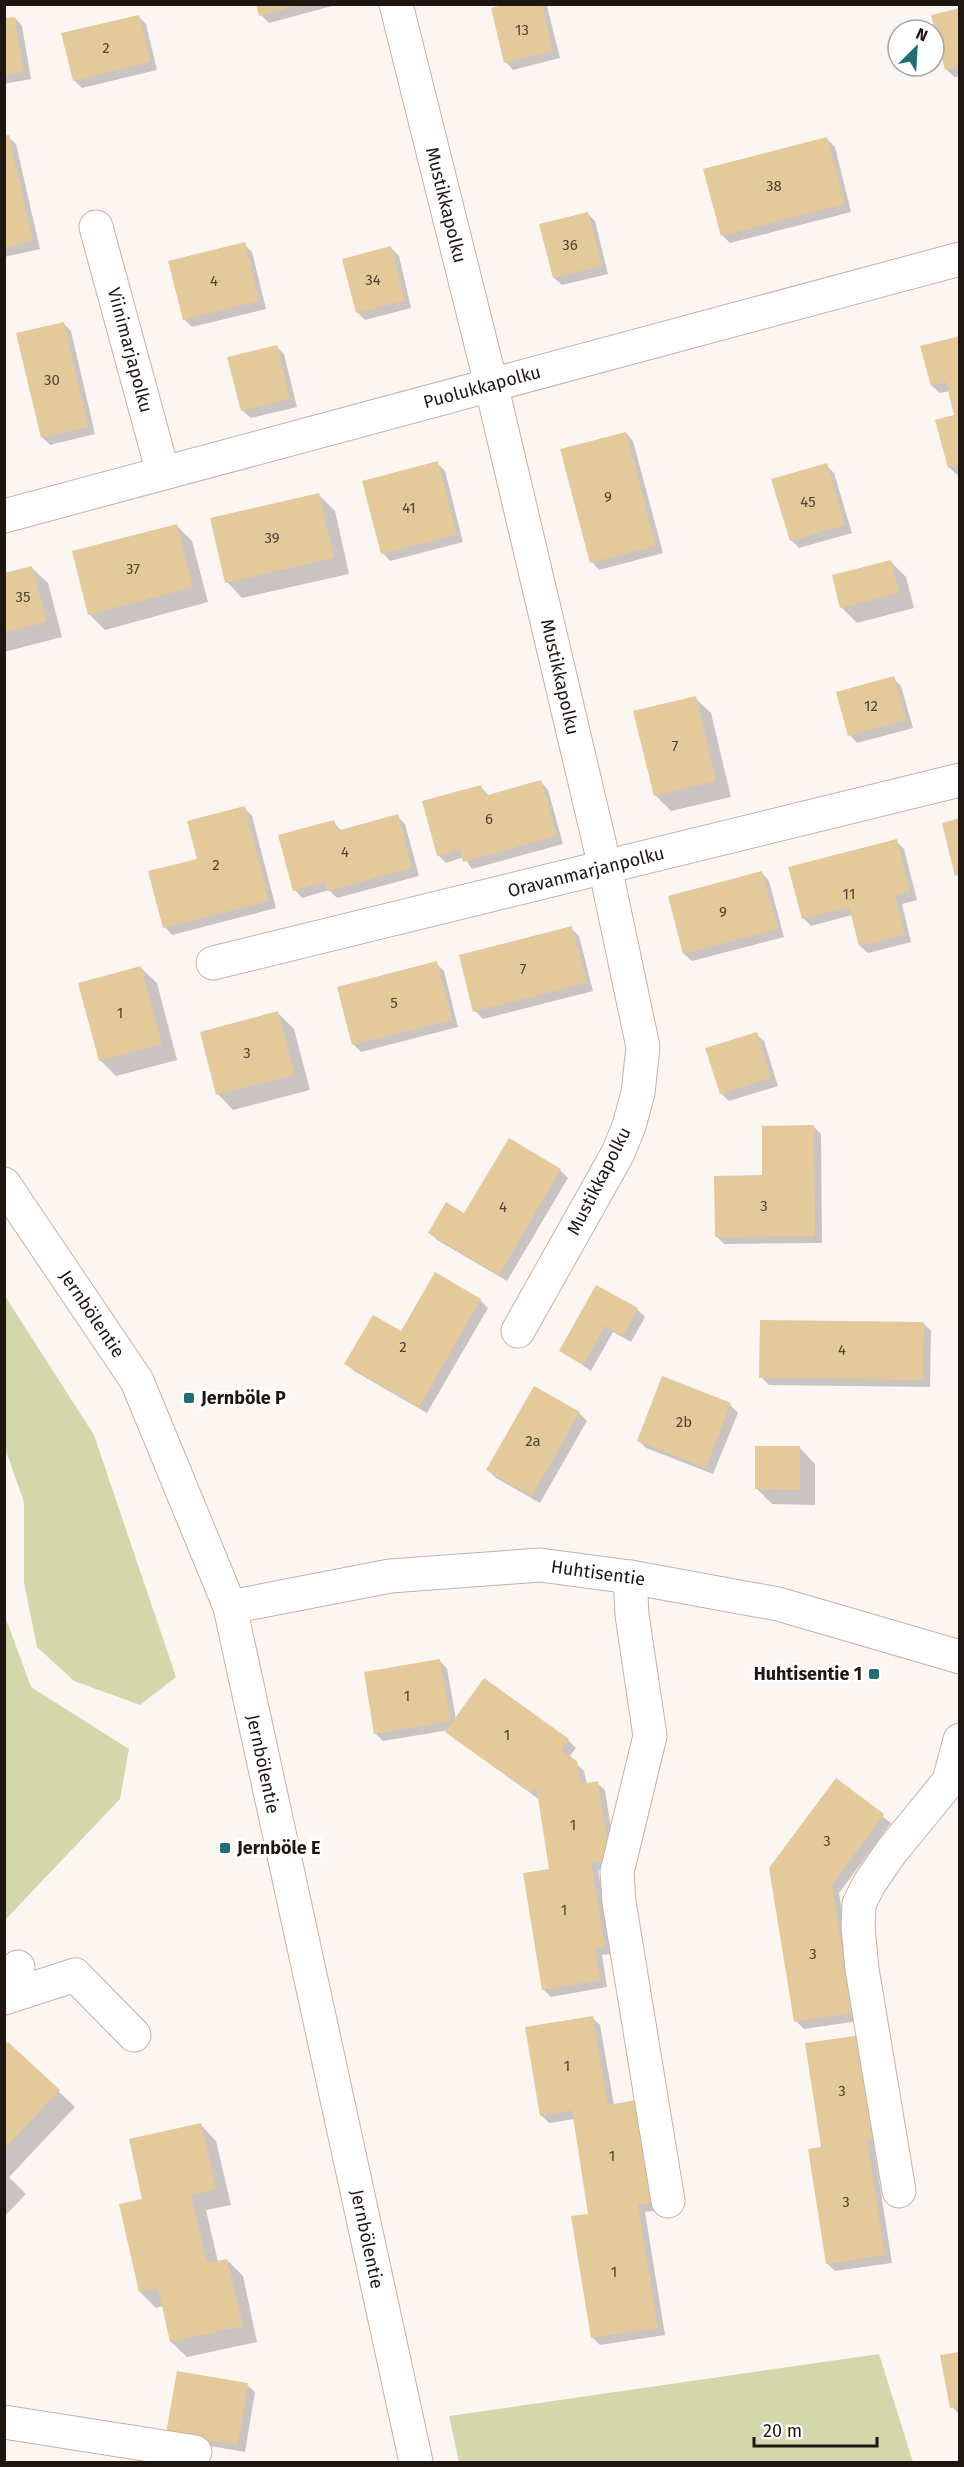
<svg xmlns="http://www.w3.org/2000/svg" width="964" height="2467" viewBox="0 0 964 2467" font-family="'Fira Sans',sans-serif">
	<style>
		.green { fill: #d3d8ac }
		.shadow { fill: #0003 }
		.building { fill: #e4c99b }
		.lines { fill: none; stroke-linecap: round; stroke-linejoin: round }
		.minor-casing { stroke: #c9b0a3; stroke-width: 35 }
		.minor { stroke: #fff; stroke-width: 33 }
		.poi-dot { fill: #226c76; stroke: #fff; stroke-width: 2 }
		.labels { text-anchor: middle; stroke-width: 6; stroke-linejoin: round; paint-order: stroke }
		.number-label { font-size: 15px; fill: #504334 }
		.street-label { font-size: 18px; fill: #1f1611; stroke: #fff }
		.poi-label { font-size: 18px; font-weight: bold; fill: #1f1611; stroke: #fff; text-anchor: start }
	</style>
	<rect width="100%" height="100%" fill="#fcf6f3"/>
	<g class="green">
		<polygon points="5,1296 94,1435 176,1677 140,1705 74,1681 37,1647 24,1583 24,1502 5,1448"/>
		<polygon points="5,1616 31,1687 129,1749 120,1799 5,1920"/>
		<polygon points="879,2354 913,2462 459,2462 449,2416"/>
	</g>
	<g class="shadow">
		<polygon points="258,4 336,5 269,23 261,15"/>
		<polygon points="513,4 547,6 560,58 513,70 506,62"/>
		<polygon points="960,10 960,76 954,77 946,69"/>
		<polygon points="138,16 146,24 157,70 82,88 74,80"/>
		<polygon points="15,18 22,26 31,79 4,84 4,20"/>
		<polygon points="4,137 8,137 16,144 40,249 4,257"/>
		<polygon points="827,139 835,147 851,212 730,243 722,235"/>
		<polygon points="587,213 595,221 608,274 562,285 554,278"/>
		<polygon points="244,244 252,252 266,309 192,327 184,319"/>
		<polygon points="391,248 399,256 411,308 365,320 357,312"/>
		<polygon points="63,323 71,331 95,434 50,445 42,437"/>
		<polygon points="960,337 960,474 957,475 949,467 956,416 950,391 940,393 932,386"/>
		<polygon points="276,346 284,354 297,407 251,418 243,411 229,358"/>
		<polygon points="626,433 633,441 663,553 599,570 592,562"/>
		<polygon points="437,463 445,471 463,542 390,561 383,553"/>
		<polygon points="826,465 834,473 852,533 799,548 791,540"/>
		<polygon points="319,495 335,511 349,574 242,598 227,582"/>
		<polygon points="176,525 192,541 208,602 105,630 89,614"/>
		<polygon points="890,561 906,577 914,608 857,623 842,608 834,576"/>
		<polygon points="32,568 48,583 62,637 4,652 4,575"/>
		<polygon points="893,678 901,686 913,728 857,743 850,735"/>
		<polygon points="695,698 711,713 731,797 671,811 655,795"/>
		<polygon points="541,782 548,790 563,844 472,869 464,857 446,863 438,855 481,787 489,796"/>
		<polygon points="244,808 252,816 276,908 172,935 165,927 199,860"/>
		<polygon points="397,816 405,824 419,876 337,898 329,890 302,898 295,890 333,822 341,830"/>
		<polygon points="896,841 904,849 917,900 902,904 911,942 868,953 860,946 852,915 811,926 803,918"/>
		<polygon points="762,873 769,881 784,937 692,961 684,954"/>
		<polygon points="571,928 579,936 593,991 483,1019 475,1011"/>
		<polygon points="436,963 444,971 458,1027 361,1052 353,1044"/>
		<polygon points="141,968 157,983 177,1060 116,1076 100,1060"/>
		<polygon points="278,1013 294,1029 310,1090 233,1110 218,1094"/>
		<polygon points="756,1034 764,1041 778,1086 729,1101 721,1093"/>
		<polygon points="813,1126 821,1134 822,1243 724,1244 716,1236 764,1177"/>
		<polygon points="509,1140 560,1170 568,1178 507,1281 437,1240 430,1232 465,1215"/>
		<polygon points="436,1274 480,1300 488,1308 427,1413 354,1371 346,1363 401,1333"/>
		<polygon points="596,1287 637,1309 645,1317 631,1342 613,1332 591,1371 561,1350"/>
		<polygon points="923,1323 931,1331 930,1387 769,1385 761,1377"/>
		<polygon points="730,1405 738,1413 713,1474 646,1448 638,1440"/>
		<polygon points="579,1413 587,1421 540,1503 496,1478 488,1470"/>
		<polygon points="800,1448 815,1464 815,1505 772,1504 756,1488"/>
		<polygon points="440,1661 447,1669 456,1719 568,1740 576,1748 569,1757 584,1771 587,1784 597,1783 605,1790 617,1867 598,1870 612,1954 602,1955 607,1987 551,1997 543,1989 551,1870 540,1800 455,1739 447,1732 449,1730 383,1741 375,1733"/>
		<polygon points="836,1781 891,1823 839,1893 859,2021 804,2029 796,2021"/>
		<polygon points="592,2018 600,2025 614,2105 659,2210 645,2212 665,2335 600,2345 593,2338 590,2215 574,2119 549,2123 541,2115"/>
		<polygon points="9,2044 75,2107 9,2177 26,2194 4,2217 4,2048"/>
		<polygon points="807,2045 886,2145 874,2148 892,2263 835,2271 827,2263 823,2148"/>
		<polygon points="201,2125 216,2141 231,2205 206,2210 218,2262 227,2260 243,2276 257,2342 187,2357 171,2342 163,2306 156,2308 140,2292 144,2200"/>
		<polygon points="960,2353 960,2415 952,2407"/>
		<polygon points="247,2385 255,2392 245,2452 176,2440"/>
	</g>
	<g class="building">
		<polygon points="256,4 299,4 299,5 259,16"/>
		<polygon points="507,4 542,4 553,51 504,63 491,8"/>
		<polygon points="960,8 960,66 945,70 931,15"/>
		<polygon points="139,15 151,62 73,81 61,33"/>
		<polygon points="15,17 24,72 4,75 4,18"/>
		<polygon points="9,135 33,241 4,248 4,136"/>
		<polygon points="827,137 845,204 721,236 703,169"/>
		<polygon points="588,212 602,266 553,278 539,224"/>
		<polygon points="245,242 259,301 183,320 168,261"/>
		<polygon points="391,246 405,301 356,313 342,259"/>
		<polygon points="64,322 88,427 41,438 16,333"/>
		<polygon points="960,336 960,465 948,468 935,420 954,415 946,382 931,386 920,346"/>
		<polygon points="277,345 290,399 241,411 227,357"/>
		<polygon points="626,432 656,546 590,563 560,449"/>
		<polygon points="438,461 457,535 381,554 362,481"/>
		<polygon points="827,463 845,525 790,541 771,479"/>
		<polygon points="319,493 334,558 225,583 210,518"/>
		<polygon points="177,524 193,587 88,615 72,551"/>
		<polygon points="891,560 899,593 840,608 832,575"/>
		<polygon points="32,566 47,622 4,632 4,573"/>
		<polygon points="894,676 906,720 848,736 836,692"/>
		<polygon points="696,696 716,781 654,796 633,711"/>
		<polygon points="541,780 557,836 463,862 460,849 437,856 422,801 481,785 484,796"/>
		<polygon points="245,806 269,901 163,928 148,871 197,859 187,821"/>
		<polygon points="398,814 412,868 328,891 325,882 293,891 278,835 334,820 337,831"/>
		<polygon points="960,818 960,875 955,876 942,823"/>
		<polygon points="897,839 910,892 895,896 905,935 859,946 849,907 802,919 788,867"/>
		<polygon points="762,871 778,929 683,954 668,896"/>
		<polygon points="572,926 587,983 473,1012 459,955"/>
		<polygon points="437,961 452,1020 352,1045 337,987"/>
		<polygon points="141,966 162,1044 99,1061 78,983"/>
		<polygon points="278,1011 295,1075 216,1095 200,1032"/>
		<polygon points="757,1032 771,1078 720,1094 705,1048"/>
		<polygon points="814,1125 815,1236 715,1237 714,1176 762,1175 762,1126"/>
		<polygon points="509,1138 561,1169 499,1275 428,1233 446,1202 464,1213"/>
		<polygon points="435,1272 481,1299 419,1407 344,1364 373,1315 401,1331"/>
		<polygon points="596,1285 638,1308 623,1336 605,1326 583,1365 559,1351"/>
		<polygon points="760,1320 924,1322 923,1380 759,1378"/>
		<polygon points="662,1376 731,1403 706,1468 637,1441"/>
		<polygon points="534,1386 580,1412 532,1496 486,1470"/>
		<polygon points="755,1446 800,1446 800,1490 755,1489"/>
		<polygon points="440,1659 451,1721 374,1734 364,1672"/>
		<polygon points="484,1678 569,1739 561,1750 577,1761 581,1784 598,1781 610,1859 591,1863 605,1947 595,1948 600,1980 542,1990 523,1873 549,1869 537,1791 533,1788 531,1793 445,1732"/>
		<polygon points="836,1778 884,1814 832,1885 852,2013 794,2022 769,1868"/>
		<polygon points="593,2016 608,2105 636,2100 652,2203 638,2205 658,2328 591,2338 571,2216 588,2214 572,2110 540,2116 525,2027"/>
		<polygon points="862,2035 879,2138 867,2140 885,2255 826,2264 808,2149 821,2147 805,2043"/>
		<polygon points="8,2042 60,2090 4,2149 4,2046"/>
		<polygon points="201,2123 216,2189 191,2195 207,2263 227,2259 243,2326 170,2342 158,2288 139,2292 119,2204 142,2199 129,2139"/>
		<polygon points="960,2352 960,2406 950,2408 940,2355"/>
		<polygon points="177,2371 248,2383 238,2445 166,2433"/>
	</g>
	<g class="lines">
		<defs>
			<g id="minor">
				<polyline points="396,4 491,384 605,867 643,1047 638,1093 629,1126 618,1153 518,1331"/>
				<polyline points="96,227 163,473"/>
				<polyline points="4,516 960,259"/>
				<polyline points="213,963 960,780"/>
				<polyline points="4,1184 137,1381 230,1607 416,2462"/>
				<polyline points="630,1577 632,1615 650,1736 617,1872 619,1902 668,2201"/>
				<polyline points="230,1607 390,1576 540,1565 630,1577 778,1604 960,1657"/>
				<polyline points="4,1980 18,1967"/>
				<polyline points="4,1998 75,1975 134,2035"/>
				<polyline points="899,2191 862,1969 858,1927 859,1904 869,1884 891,1852 949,1781 960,1740"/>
				<polyline points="4,2422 195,2452"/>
			</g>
		</defs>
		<use href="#minor" class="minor-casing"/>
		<use href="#minor" class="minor"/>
	</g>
	<g class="poi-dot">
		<rect x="183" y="1392" width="12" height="12" rx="3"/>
		<rect x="868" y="1668" width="12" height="12" rx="3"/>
		<rect x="219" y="1842" width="12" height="12" rx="3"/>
	</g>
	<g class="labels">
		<g class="number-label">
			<text x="522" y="35">13</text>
			<text x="106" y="53">2</text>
			<text x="774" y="191">38</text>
			<text x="570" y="250">36</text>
			<text x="373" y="285">34</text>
			<text x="214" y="286">4</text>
			<text x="52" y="385">30</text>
			<text x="608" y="502">9</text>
			<text x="808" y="507">45</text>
			<text x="409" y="513">41</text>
			<text x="272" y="543">39</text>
			<text x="133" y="574">37</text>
			<text x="23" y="602">35</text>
			<text x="871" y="711">12</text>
			<text x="675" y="751">7</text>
			<text x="489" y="824">6</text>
			<text x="345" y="857">4</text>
			<text x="216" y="870">2</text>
			<text x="849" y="899">11</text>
			<text x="723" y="917">9</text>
			<text x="523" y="974">7</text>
			<text x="394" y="1008">5</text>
			<text x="120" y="1018">1</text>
			<text x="247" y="1058">3</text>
			<text x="764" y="1211">3</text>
			<text x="503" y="1212">4</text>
			<text x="403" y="1352">2</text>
			<text x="842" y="1355">4</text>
			<text x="684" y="1427">2b</text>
			<text x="533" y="1446">2a</text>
			<text x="407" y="1701">1</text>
			<text x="507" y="1740">1</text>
			<text x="573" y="1830">1</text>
			<text x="827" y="1846">3</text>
			<text x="564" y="1915">1</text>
			<text x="813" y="1959">3</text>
			<text x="567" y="2071">1</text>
			<text x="842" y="2096">3</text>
			<text x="612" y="2161">1</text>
			<text x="846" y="2207">3</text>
			<text x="614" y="2277">1</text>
		</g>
		<g class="street-label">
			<text transform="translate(446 205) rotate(76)" y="6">Mustikkapolku</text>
			<text transform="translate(130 350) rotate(75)" y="6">Viinimarjapolku</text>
			<text transform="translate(482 387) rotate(-15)" y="6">Puolukkapolku</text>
			<text transform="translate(560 677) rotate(77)" y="6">Mustikkapolku</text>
			<text transform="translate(586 872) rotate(-14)" y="6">Oravanmarjanpolku</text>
			<text transform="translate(599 1181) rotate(-63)" y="6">Mustikkapolku</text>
			<text transform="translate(92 1314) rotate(56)" y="6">Jernbölentie</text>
			<text transform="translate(598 1573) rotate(8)" y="6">Huhtisentie</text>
			<text transform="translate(263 1764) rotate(78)" y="6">Jernbölentie</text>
			<text transform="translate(367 2239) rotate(78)" y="6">Jernbölentie</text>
		</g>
		<g class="poi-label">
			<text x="201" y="1404">Jernböle P</text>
			<text x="862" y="1680" text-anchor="end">Huhtisentie 1</text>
			<text x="237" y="1854">Jernböle E</text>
		</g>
	</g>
	<rect width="964" height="2467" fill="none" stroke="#1f1611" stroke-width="12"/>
	<g transform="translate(916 48) rotate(24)"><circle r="28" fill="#ffffff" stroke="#a5a2a0" stroke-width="1.5"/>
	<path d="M0-4.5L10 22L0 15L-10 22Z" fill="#226c76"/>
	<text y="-9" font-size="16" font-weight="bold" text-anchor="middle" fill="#1f1611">N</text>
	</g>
	<path d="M754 2437v9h123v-9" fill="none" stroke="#1f1611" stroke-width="3"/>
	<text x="763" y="2437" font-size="18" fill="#1f1611" stroke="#ffffff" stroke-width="4.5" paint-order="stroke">20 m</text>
</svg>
